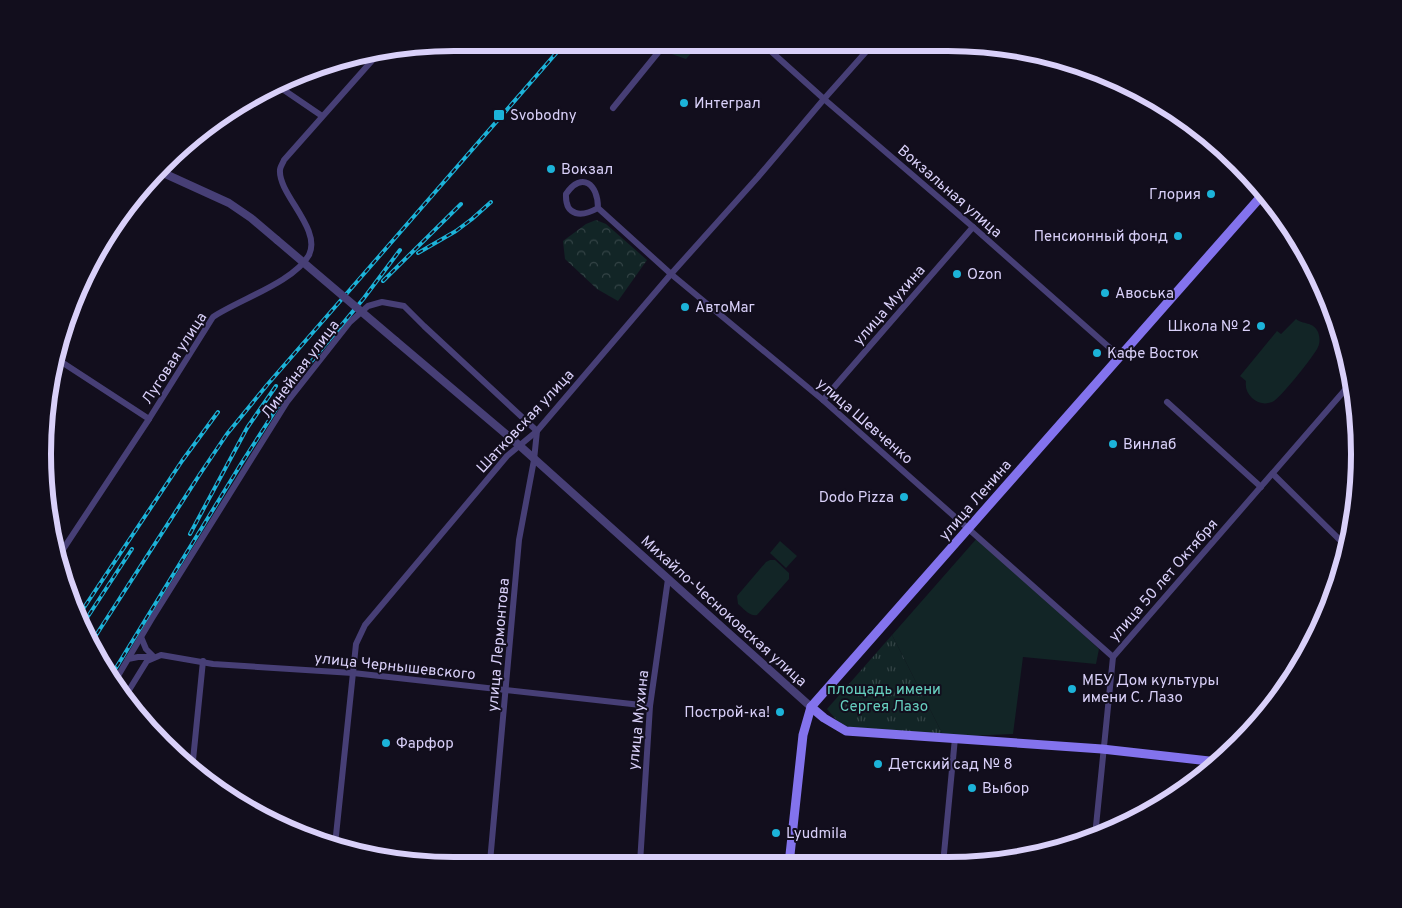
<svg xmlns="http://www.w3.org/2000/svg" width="1402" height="908" viewBox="0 0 1402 908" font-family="Overpass,sans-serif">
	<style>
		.green { fill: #122526 }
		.forest { fill: url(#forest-crowns) }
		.park { fill: url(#park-tufts) }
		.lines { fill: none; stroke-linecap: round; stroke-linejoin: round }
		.minor { stroke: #473f76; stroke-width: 6 }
		.tertiary { stroke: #473f76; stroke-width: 8 }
		.secondary { stroke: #8373ed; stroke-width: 9 }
		.rail-casing { stroke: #1cb3d9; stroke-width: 4 }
		.rail { stroke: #120e1d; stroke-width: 2; stroke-dasharray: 5.5; stroke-linecap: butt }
		.tertiary-bridge { stroke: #473f76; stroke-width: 8 }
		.poi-dot { fill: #1cb3d9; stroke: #120e1d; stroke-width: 2 }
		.labels { text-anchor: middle; stroke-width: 4; stroke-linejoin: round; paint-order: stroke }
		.poi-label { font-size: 15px; fill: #d9d0f9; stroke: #120e1d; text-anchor: start }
		.street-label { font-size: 15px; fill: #d9d0f9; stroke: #120e1d }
		.park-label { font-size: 15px; fill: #66cfbf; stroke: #120e1d }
		.rim { fill: none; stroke: #d9d0f9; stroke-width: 6 }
	</style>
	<defs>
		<pattern id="forest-crowns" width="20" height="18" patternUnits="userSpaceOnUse" patternTransform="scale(1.25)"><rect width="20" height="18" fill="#122526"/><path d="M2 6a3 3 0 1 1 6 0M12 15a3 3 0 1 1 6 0" fill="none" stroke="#344446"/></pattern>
		<pattern id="park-tufts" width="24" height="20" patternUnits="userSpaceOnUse" patternTransform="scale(1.25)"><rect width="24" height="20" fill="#122526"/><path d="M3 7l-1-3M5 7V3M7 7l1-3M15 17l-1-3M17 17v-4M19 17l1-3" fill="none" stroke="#344446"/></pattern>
	</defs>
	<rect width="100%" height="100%" fill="#120e1d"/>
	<g class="green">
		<path d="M1296 319C1303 325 1313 321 1318 332 1320 337 1320 343 1318 347 1315 355 1281 397 1274 401 1267 405 1258 404 1252 398 1247 393 1245 388 1246 381L1240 376 1277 331 1281 334Z"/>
		<polygon points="978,537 1099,649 1096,664 1023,657 1013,734 944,737 892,635"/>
		<polygon points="780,541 797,556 786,568 770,553"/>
		<path d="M770 560H775L789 573V579L757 615C750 617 743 608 738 604L737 596 766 562Z"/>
	</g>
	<g class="forest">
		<polygon points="662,44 699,44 686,59 669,53"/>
		<polygon points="596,220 606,224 647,260 618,301 597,289 565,259 563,241 586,224"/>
	</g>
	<polygon class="park" points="892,635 944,737 846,731 827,709"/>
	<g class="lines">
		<g class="minor">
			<polyline points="764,45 824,99 973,227 1119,356"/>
			<polyline points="278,86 322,116"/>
			<polyline points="613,108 665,44"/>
			<path d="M598 208C582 217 565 217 566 194 582 171 598 184 598 208L671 274 823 400 1113 657"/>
			<polyline points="57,359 149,419"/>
			<polyline points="823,400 973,227"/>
			<polyline points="1167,402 1261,487"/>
			<polyline points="1273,474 1347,547"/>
			<path d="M56 560 149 419 213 317C238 300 294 282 309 255 322 229 278 194 280 170 280 167 283 163 284 160L377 55"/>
			<polyline points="141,637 146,649 154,657"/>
			<polyline points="128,659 138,657 153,657"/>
			<polyline points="115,681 151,620 287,402 350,322 368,306 382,302 404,306 424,326 537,431 534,460 519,540 490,862"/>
			<polyline points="126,695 147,661 161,655 213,664 353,673 650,706"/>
			<polyline points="1220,760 1293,676"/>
			<polyline points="192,770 203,661"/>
			<polyline points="1095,836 1113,657 1351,383"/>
			<polyline points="335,845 356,644 365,625 507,456 537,431 671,274 758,177 824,99 872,45"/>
			<polyline points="640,863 650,706 668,579"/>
			<polyline points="943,864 955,738"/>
		</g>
		<g class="tertiary">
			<polyline points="161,172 229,203 251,218 277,240"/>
			<polyline points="396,341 520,446 811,707"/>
		</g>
		<g class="secondary">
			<polyline points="811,707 824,718 846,731 1102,749 1218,762"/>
			<polyline points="789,864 803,735 811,707 1264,193"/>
		</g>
		<defs>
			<g id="rail">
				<polyline points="418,253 456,231 472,219 491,202"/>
				<polyline points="383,281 461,204"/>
				<polyline points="190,534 247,428 276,386"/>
				<polyline points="79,615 182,461 218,412"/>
				<polyline points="83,624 132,549"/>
				<polyline points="91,643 200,474 227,434 267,385 565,43"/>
				<polyline points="111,676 241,464 291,386 364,298 400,250"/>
			</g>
		</defs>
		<use href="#rail" class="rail-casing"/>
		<use href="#rail" class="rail"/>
		<polyline class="tertiary-bridge" points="277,240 396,341"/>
	</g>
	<g class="poi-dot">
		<circle cx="684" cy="103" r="5"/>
		<rect x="493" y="109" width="12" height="12" rx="2.5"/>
		<circle cx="551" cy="169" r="5"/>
		<circle cx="1211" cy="194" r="5"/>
		<circle cx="1178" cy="236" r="5"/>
		<circle cx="957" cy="274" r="5"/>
		<circle cx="1105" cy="293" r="5"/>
		<circle cx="685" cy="307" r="5"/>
		<circle cx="1261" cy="326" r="5"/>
		<circle cx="1097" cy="353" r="5"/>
		<circle cx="1113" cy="444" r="5"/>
		<circle cx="904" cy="497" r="5"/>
		<circle cx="1072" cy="689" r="5"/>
		<circle cx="780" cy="712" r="5"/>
		<circle cx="386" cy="743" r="5"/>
		<circle cx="878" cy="764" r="5"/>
		<circle cx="972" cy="788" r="5"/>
		<circle cx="776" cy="833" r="5"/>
	</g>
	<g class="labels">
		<g class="poi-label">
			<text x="694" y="108">Интеграл</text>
			<text x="510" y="120">Svobodny</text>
			<text x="561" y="174">Вокзал</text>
			<text x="1201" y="199" text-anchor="end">Глория</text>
			<text x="1168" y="241" text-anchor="end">Пенсионный фонд</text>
			<text x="967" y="279">Ozon</text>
			<text x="1115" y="298">Авоська</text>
			<text x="695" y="312">АвтоМаг</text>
			<text x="1251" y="331" text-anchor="end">Школа № 2</text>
			<text x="1107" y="358">Кафе Восток</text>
			<text x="1123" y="449">Винлаб</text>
			<text x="894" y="502" text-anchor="end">Dodo Pizza</text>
			<text x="1082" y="685">МБУ Дом культуры<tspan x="1082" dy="17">имени С. Лазо</tspan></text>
			<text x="770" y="717" text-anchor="end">Построй-ка!</text>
			<text x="396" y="748">Фарфор</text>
			<text x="888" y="769">Детский сад № 8</text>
			<text x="982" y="793">Выбор</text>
			<text x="786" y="838">Lyudmila</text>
		</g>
		<g class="street-label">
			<text transform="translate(950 191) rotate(41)" y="5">Вокзальная улица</text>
			<text transform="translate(889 305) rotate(-49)" y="5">улица Мухина</text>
			<text transform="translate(174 358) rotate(-57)" y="5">Луговая улица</text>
			<text transform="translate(300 369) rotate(-53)" y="5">Линейная улица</text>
			<text transform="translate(525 421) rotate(-47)" y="5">Шатковская улица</text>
			<text transform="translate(865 421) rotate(41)" y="5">улица Шевченко</text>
			<text transform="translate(975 500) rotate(-49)" y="5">улица Ленина</text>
			<text transform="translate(1163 580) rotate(-49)" y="5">улица 50 лет Октября</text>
			<text transform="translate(724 611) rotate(42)" y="5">Михайло-Чесноковская улица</text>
			<text transform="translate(498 645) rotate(-85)" y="5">улица Лермонтова</text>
			<text transform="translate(395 666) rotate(6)" y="5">улица Чернышевского</text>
			<text transform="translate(638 720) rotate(-84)" y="5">улица Мухина</text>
		</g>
		<g class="park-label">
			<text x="884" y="694">площадь имени<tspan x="884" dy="17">Сергея Лазо</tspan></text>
		</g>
	</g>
	<path d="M0 0H1402V908H0ZM454 51H948A403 403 0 0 1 1351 454V454A403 403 0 0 1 948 857H454A403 403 0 0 1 51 454V454A403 403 0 0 1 454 51Z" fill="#120e1d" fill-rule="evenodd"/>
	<path class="rim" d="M454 51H948A403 403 0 0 1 1351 454V454A403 403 0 0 1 948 857H454A403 403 0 0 1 51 454V454A403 403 0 0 1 454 51Z"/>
</svg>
